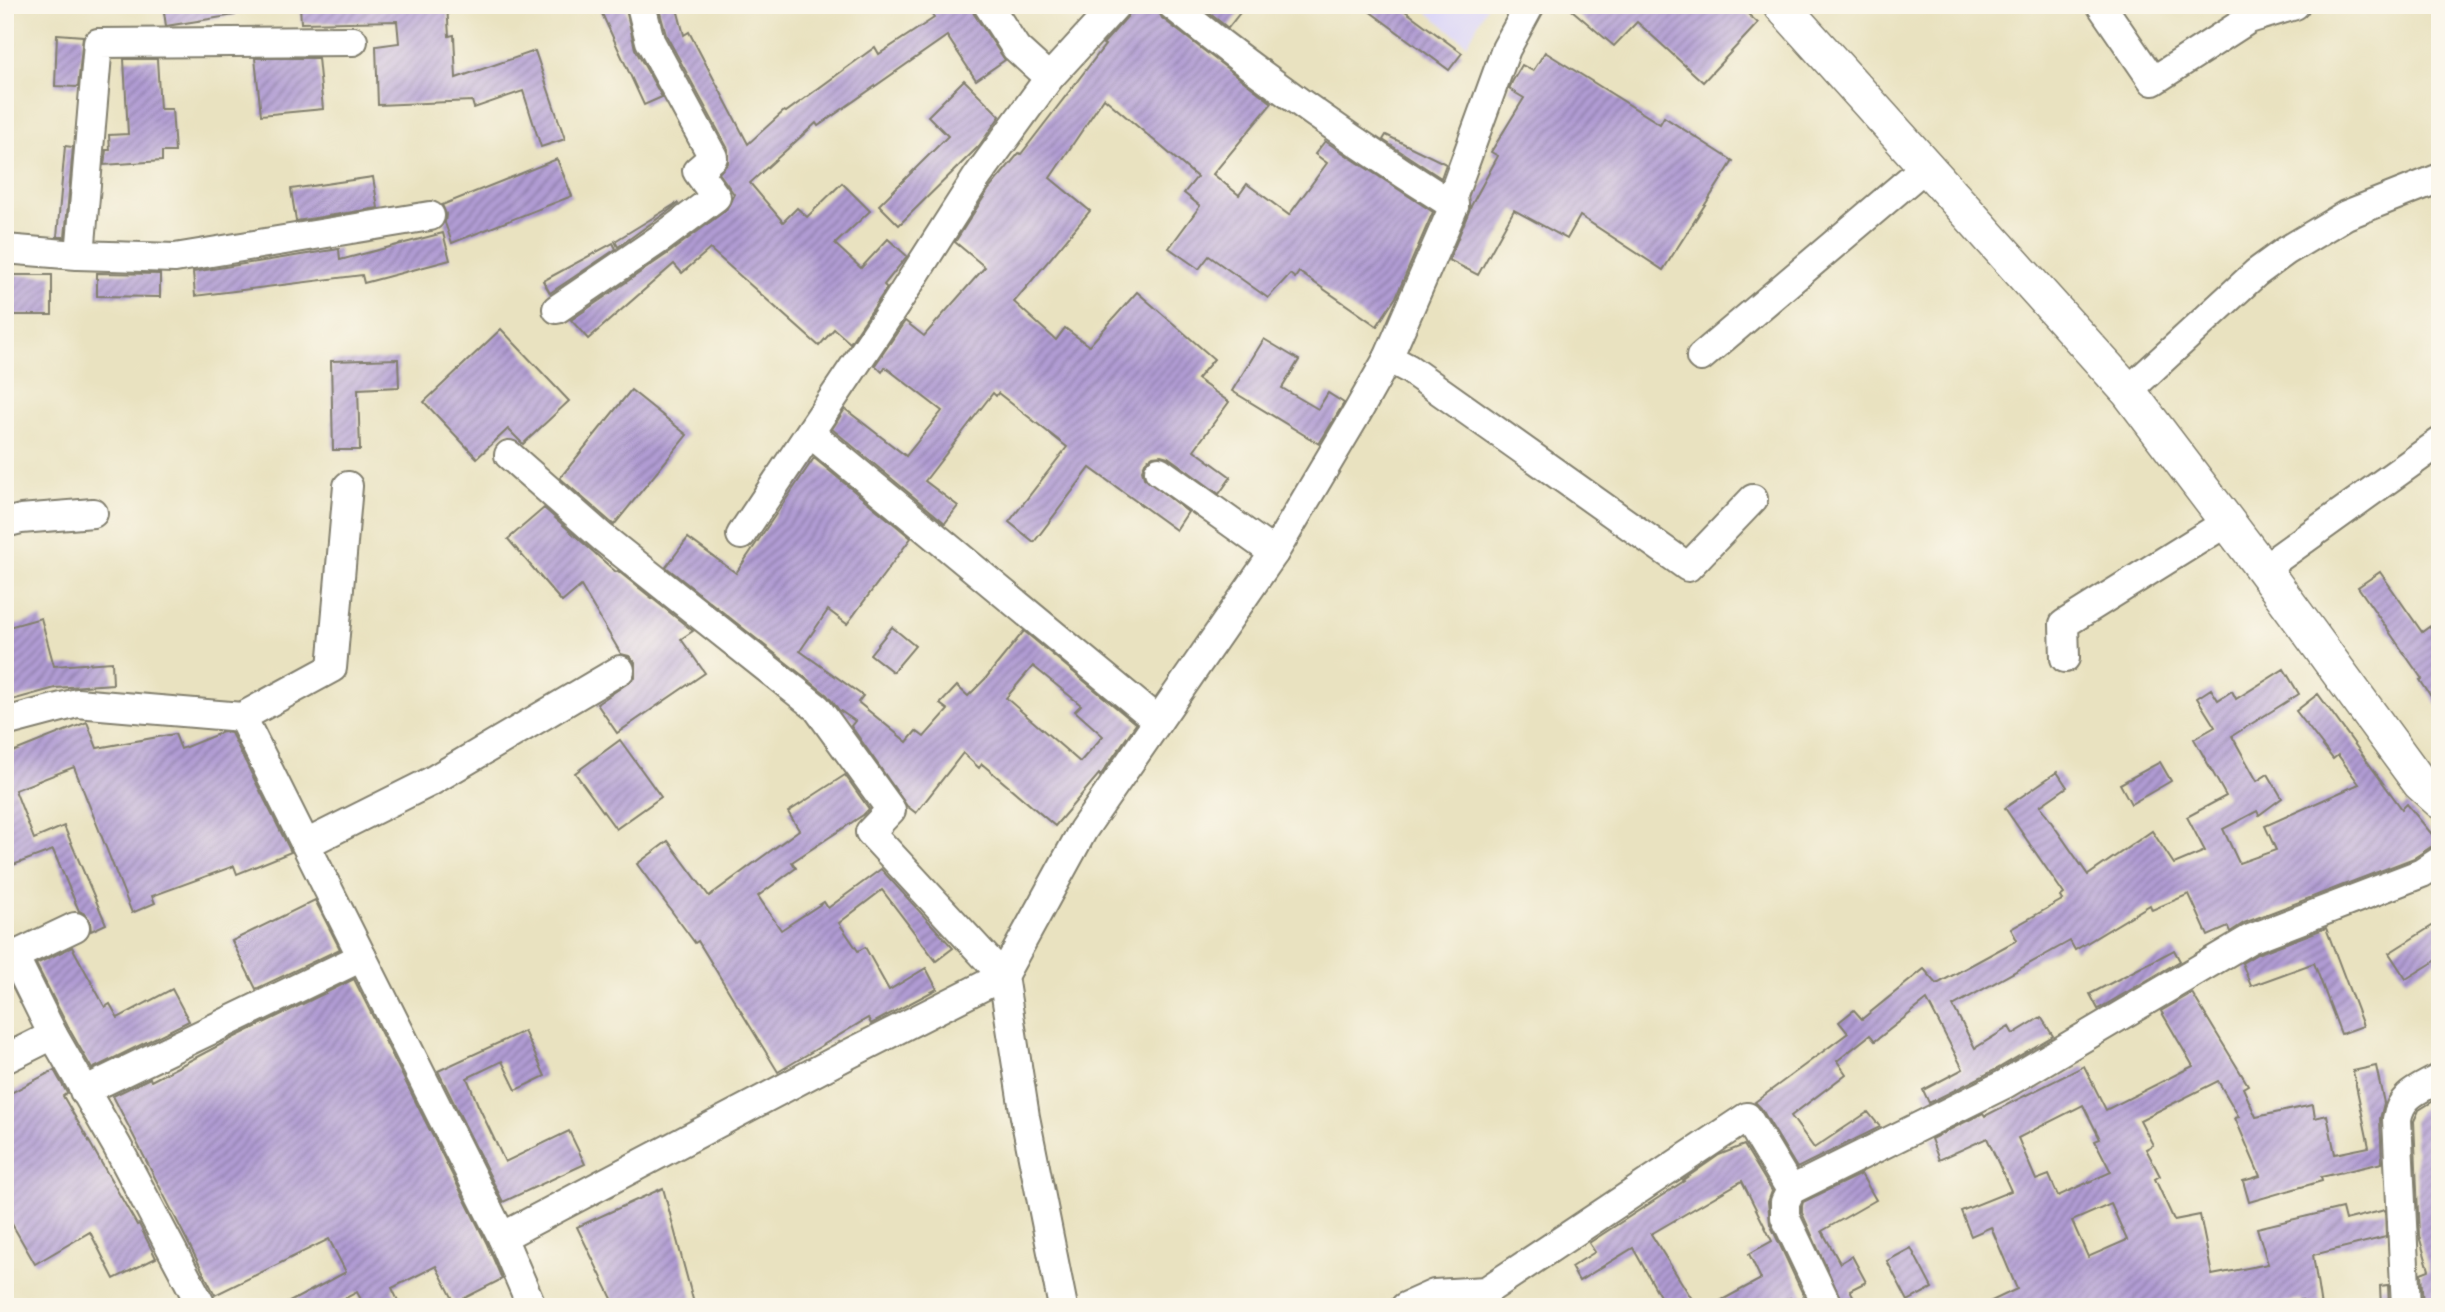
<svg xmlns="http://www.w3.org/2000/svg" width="2445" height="1312" viewBox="0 0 2445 1312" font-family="'Balsamiq Sans',sans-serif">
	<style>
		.built { fill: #dbd6f7 }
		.building { fill: url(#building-hatch); fill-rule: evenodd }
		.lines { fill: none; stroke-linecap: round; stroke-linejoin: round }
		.minor-casing { stroke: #827f6e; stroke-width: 32 }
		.major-casing { stroke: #827f6e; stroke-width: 38 }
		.minor { stroke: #fff; stroke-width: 28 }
		.major { stroke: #fff; stroke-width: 35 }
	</style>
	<defs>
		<pattern id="building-hatch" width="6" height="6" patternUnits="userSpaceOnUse" patternTransform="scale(1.75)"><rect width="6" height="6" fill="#b09bd3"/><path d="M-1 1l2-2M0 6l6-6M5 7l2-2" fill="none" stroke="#8e7eaa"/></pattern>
	</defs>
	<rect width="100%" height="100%" fill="#fbf7ec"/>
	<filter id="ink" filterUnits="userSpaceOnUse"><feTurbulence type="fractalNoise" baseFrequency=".0143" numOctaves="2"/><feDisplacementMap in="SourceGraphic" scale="14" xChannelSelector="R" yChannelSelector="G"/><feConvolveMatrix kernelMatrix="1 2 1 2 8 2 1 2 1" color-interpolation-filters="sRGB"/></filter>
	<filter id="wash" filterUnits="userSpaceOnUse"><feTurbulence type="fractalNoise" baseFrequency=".00686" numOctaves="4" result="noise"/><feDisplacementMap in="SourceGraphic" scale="28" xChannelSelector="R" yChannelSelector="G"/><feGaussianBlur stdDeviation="1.57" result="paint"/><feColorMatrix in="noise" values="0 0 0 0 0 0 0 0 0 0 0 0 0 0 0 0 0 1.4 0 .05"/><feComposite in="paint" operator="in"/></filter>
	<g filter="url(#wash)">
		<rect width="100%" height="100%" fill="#e9e2c0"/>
		<polygon class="built" points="1418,5 1488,5 1467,44"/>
		<g id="blocks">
			<g class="building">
				<polygon points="163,5 234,5 235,15 166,26"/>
				<polygon points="300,5 447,5 449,36 454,35 456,78 535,51 565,139 541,147 523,91 474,108 472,101 378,105 376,46 399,43 397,21 301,23"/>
				<polygon points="598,5 625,5 635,49 662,97 644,105"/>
				<polygon points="658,5 676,5 684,35 689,32 748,144 784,111 786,112 875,47 879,54 934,18 926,5 971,5 974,14 1005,60 976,80 947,36 818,126 816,123 750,183 783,222 797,208 807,217 842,183 870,211 835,244 861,268 888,239 907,256 884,285 887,288 850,343 834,329 819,346 710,249 682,273 674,264 588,339 571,320 670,252 726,210 734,194 719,173 728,163 728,149 666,35"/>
				<polygon points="1132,5 1156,5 1162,18 1272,103 1213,174 1239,195 1247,184 1289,215 1327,163 1315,154 1325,141 1433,212 1396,297 1377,326 1299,272 1295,278 1290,274 1268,298 1209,256 1199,269 1169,248 1200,206 1184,193 1197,177 1104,98 1050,178 1090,211 1014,302 1056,340 1065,328 1089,346 1137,292 1214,359 1197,379 1229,402 1194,450 1231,477 1219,494 1168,457 1161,455 1153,456 1146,461 1142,470 1144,478 1188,512 1176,530 1090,468 1034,542 1009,522 1067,447 998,393 996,396 993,393 925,481 958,506 945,523 832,429 845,409 906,456 942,411 885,367 882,372 875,365 905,321 924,336 985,267 955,242 989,189 1019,153 1021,154 1105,45 1103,44 1128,16"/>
				<polygon points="1199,5 1246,5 1228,28"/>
				<polygon points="1361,5 1397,5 1462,53 1449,70"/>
				<polygon points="1566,5 1738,5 1758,23 1703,82 1637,22 1614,46"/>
				<polygon points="57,34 83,36 78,87 55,86"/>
				<polygon points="1545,52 1660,124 1664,117 1733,161 1663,270 1580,216 1567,239 1514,210 1478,275 1449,260 1471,206 1498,156 1491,152 1524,98 1509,89 1512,82 1522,65 1533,71"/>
				<polygon points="255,58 318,58 323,109 261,115"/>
				<polygon points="124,59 157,59 160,109 172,109 175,152 162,152 162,161 104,165 106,150 110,150 109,135 128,134"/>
				<polygon points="964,80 1000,116 979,146 899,225 879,205 948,136 928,116"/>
				<polygon points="1386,135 1446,164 1441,178 1383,140"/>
				<polygon points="65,146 73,147 65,237 57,237"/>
				<polygon points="557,159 572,196 452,243 445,223 446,214 442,205"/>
				<polygon points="373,177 378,208 296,221 291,189"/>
				<polygon points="677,203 678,204 618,247 615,241"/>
				<polygon points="443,233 450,260 364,283 362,275 195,296 193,272 339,249 340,260"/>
				<polygon points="613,243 616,249 550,293 543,281"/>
				<polygon points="97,273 160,274 160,297 97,296"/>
				<rect x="5" y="275" width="47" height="40"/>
				<polygon points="501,329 569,401 523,444 508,429 477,458 424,402"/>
				<polygon points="1264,339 1299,360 1282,388 1318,409 1328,393 1344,403 1319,444 1232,391"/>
				<polygon points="398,359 399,387 358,389 360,450 333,450 331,361"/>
				<polygon points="631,390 687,435 614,525 560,478"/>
				<path d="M814 458 911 538 847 624 828 610 800 651 863 696 858 702 907 742 916 731 924 737 948 710 940 704 957 686 968 696 985 679 1024 631 1136 724 1100 776 1099 774 1055 826 982 764 979 768 963 753 916 813 907 806 851 726 855 721 839 710 827 695 666 567 688 538 736 573ZM1033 666 1081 705 1075 711 1103 736 1080 762 1006 698Z"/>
				<polygon points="544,508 616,572 618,571 693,631 681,639 705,673 617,733 597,704 635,678 635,662 629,656 621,654 581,586 562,602 508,539"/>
				<polygon points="2380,572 2422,632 2440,619 2440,710 2420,680 2422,679 2358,587"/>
				<polygon points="41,618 54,666 112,662 113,684 55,688 5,702 5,628"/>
				<polygon points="892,627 915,646 893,672 870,654"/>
				<polygon points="2284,669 2299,694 2232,736 2257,781 2268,774 2282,798 2259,815 2257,811 2223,829 2239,863 2276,850 2265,826 2359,784 2338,755 2333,759 2296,711 2318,694 2402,809 2407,804 2440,844 2431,847 2414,858 2244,923 2230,932 2228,927 2208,936 2189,894 2152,910 2150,905 2075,950 2070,941 1953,1006 1975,1048 2009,1027 2013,1034 2041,1017 2053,1036 1997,1069 1929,1103 1923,1090 1963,1069 1927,1000 1875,1041 1870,1035 1837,1061 1846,1074 1791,1116 1814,1148 1868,1112 1880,1127 1797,1168 1761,1108 1755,1102 1848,1033 1839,1022 1854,1010 1862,1019 1924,969 1937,984 2017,940 2011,929 2062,900 2060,897 2064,894 2005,808 2057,772 2067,787 2040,806 2088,875 2152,831 2174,864 2205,851 2187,817 2226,796 2194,739 2215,727 2197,698 2211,689 2218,700 2232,691 2236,699"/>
				<polygon points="87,722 97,748 175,734 181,749 223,732 231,733 291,852 237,874 234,866 152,896 155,903 132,913 74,767 15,790 34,839 64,826 106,924 91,931 90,921 85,914 79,911 53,850 5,868 5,755"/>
				<polygon points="620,740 661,797 616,829 575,773"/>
				<polygon points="2160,762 2171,781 2131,804 2120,784"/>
				<polygon points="845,775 869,809 863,815 792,862 796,868 758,896 781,930 824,902 828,908 881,869 953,948 936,961 882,890 839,923 858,951 865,947 889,990 926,968 937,989 871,1024 868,1018 778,1072 698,941 695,943 637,864 668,841 709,896 799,830 788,812"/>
				<polygon points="315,900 340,949 256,989 232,941"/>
				<polygon points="2440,921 2440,958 2406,979 2389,953"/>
				<polygon points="2326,928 2363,1026 2341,1034 2314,963 2251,986 2242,963 2257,954"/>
				<polygon points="72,947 105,1007 110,1004 118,1018 172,989 189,1021 92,1069 68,1027 36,964"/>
				<polygon points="2174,950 2180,961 2098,1009 2090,994"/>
				<polygon points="354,979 487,1244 502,1279 455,1303 436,1266 392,1288 401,1307 365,1307 357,1292 329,1307 280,1307 346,1272 329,1239 215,1295 113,1096 150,1078 151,1081 235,1037"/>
				<path d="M2192 993 2248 1085 2243 1088 2256 1117 2313 1105 2315 1118 2327 1115 2335 1154 2369 1147 2353 1071 2376 1066 2384 1103 2380 1119 2382 1163 2321 1177 2322 1181 2249 1202 2243 1181 2260 1176 2235 1118 2239 1117 2218 1081 2140 1120 2153 1145 2146 1149 2160 1176 2155 1179 2174 1220 2200 1215 2212 1275 2268 1264 2257 1228 2342 1208 2345 1220 2385 1210 2386 1237 2313 1255 2321 1307H2303L2302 1300 2258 1307H1979L2017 1289 1991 1227 1971 1236 1961 1211 2011 1191 1987 1138 1939 1160 1931 1139 1983 1113 1985 1116 2084 1066 2106 1110 2193 1066 2161 1011ZM2083 1105 2100 1139 2095 1141 2111 1172 2058 1196 2049 1175 2036 1180 2018 1138ZM2111 1204 2127 1240 2088 1257 2072 1221Z"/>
				<polygon points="524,1031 545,1076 516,1090 502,1061 467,1078 478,1105 505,1162 569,1131 585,1164 503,1202 438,1071"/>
				<polygon points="54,1070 67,1093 63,1096 137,1225 139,1224 156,1258 114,1279 90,1232 35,1264 5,1212 5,1096"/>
				<polygon points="2440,1097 2440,1307 2423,1307 2421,1273 2429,1270 2419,1236 2414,1121 2419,1110"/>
				<polygon points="1744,1145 1772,1191 1768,1202 1770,1224 1809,1307 1795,1307 1790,1298 1772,1307 1709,1307 1761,1279 1749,1254 1772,1241 1742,1181 1651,1234 1697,1307 1666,1307 1633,1248 1579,1281 1571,1267 1595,1252 1589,1243 1684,1181 1683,1180 1719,1155"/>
				<polygon points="1861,1174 1876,1200 1822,1231 1840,1263 1852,1256 1866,1282 1850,1290 1859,1307 1844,1307 1802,1213 1802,1206 1803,1202"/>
				<polygon points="663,1188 695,1307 616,1307 577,1227"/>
				<polygon points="1911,1248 1932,1288 1908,1301 1887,1261"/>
				<polygon points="2388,1285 2389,1307 2381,1307 2380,1286"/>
			</g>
		</g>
	</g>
	<g filter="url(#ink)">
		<use href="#blocks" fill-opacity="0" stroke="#827f6e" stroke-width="2"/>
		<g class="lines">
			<defs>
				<g id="minor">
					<polyline points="988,5 1016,48 1049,78"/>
					<path d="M1172 5C1262 78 1356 144 1454 206"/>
					<polyline points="2101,5 2153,81 2249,19 2295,5"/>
					<polyline points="5,249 77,255 175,258 430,216"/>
					<polyline points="80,255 98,43 353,41"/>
					<polyline points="557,309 661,238 716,197 697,171 713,157 650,41 641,5"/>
					<polyline points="1701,357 1925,167"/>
					<polyline points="1388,358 1409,369 1688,567 1753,499"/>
					<polyline points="2128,391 2256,273 2286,251 2346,215 2440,178"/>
					<polyline points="810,433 1158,721"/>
					<polyline points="509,455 602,537 817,708 891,810 870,832 1003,976 1025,1117 1063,1307"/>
					<polyline points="1159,471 1274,553"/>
					<polyline points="5,523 21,519 93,513"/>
					<polyline points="741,535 896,304 977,177 1049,78 1116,5"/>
					<polyline points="2263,569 2440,442"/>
					<polyline points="2065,658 2064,624 2227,522"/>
					<polyline points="242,717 332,668 348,486"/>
					<polyline points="5,722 77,703 242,717 502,1237 532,1307"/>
					<polyline points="306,844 430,782 620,670"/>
					<polyline points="53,1035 14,956 75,927"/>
					<polyline points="5,1059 53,1035 117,1146 202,1307"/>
					<polyline points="84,1091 362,957"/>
					<polyline points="502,1237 845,1056 1003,976 1083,830 1274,553 1357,413 1388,358 1454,206 1453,195 1506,49 1530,5"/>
					<polyline points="1405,1307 1434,1294 1486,1291 1747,1117 1791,1190"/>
					<polyline points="1828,1307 1785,1217 1785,1202 1791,1190 2005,1084 2250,939 2422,873 2440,861"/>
					<path d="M2406 1307 2397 1119C2401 1094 2419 1090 2440 1078"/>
				</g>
				<polyline id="major" points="1781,5 2128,391 2263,569 2420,783 2440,801"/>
			</defs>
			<use href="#minor" class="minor-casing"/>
			<use href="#major" class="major-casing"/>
			<use href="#minor" class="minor"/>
			<use href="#major" class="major"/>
		</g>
	</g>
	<rect width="2445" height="1312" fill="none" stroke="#fbf7ec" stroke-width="28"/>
</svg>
